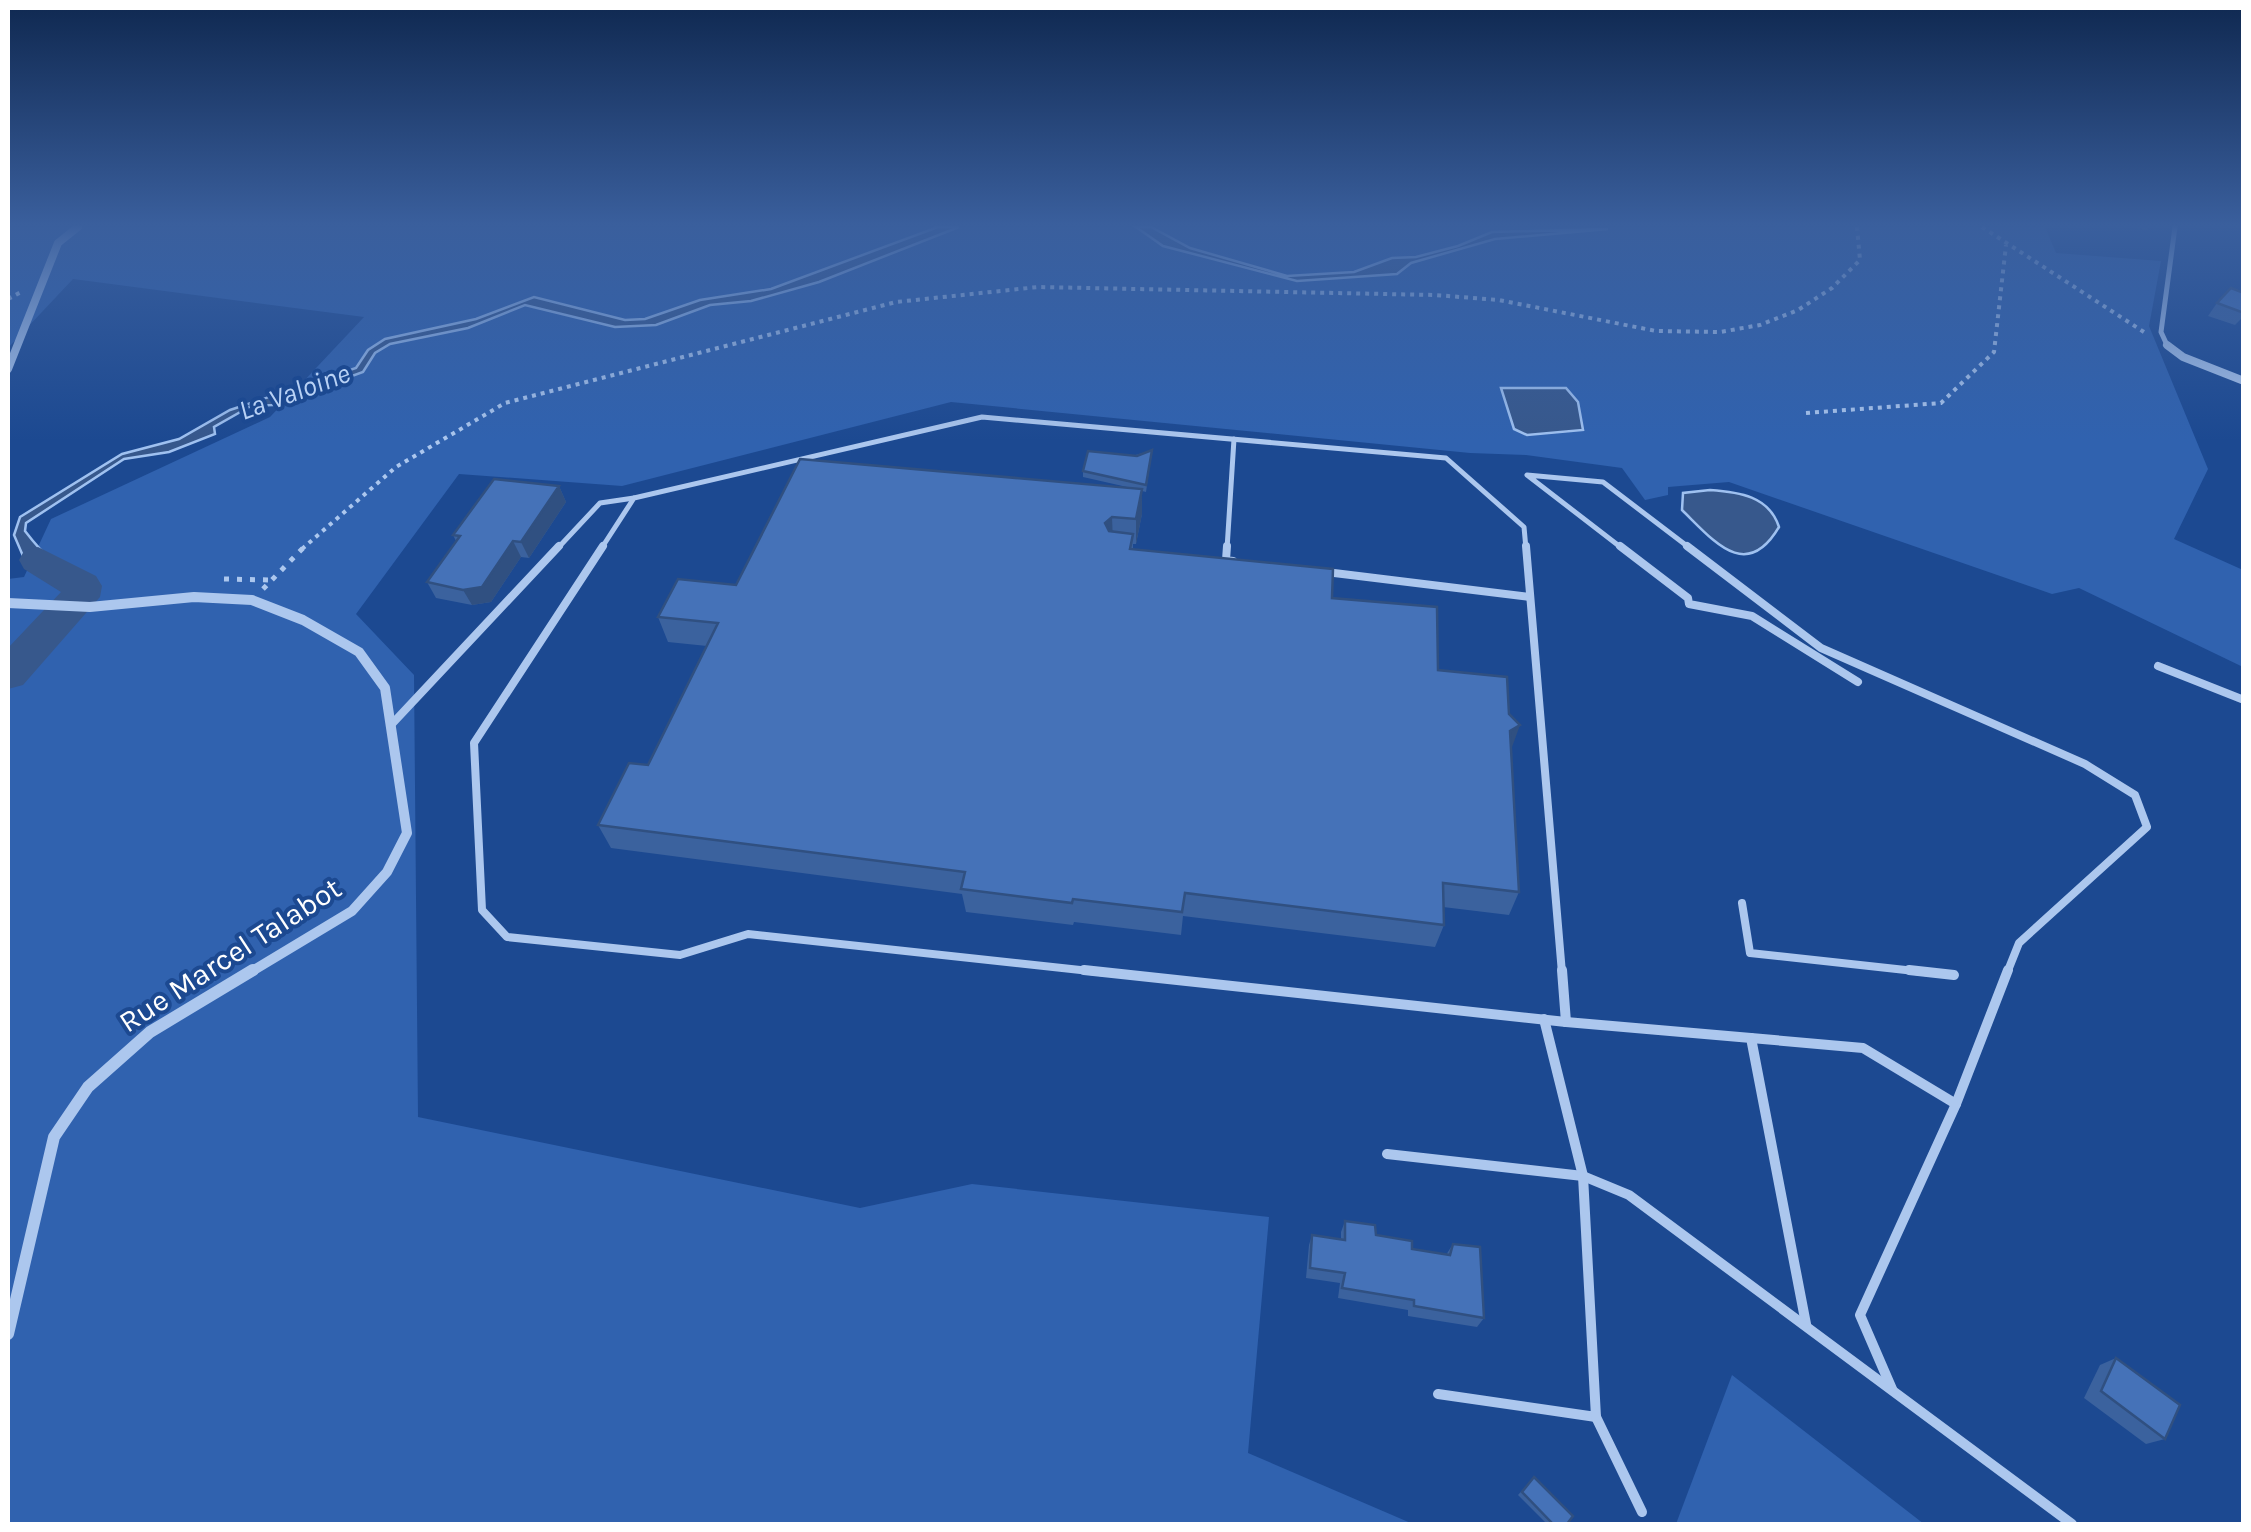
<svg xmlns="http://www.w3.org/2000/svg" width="2251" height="1532" viewBox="0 0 2251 1532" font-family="Karla,sans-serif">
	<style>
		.green { fill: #3062af }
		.water { fill: #37588c; stroke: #9fc1f0; stroke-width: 2.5 }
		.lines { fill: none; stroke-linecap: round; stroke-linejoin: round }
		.river { fill: #37588c; fill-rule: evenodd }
		.path-far1 { stroke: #acc7ee; stroke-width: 4; stroke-dasharray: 4 5; stroke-linecap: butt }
		.path { stroke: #acc7ee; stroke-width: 5; stroke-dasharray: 5 8; stroke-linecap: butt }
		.service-far2 { stroke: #acc7ee; stroke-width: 5 }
		.service-far1 { stroke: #acc7ee; stroke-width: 8 }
		.service { stroke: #acc7ee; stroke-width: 10 }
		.minor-far2 { stroke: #acc7ee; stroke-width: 8 }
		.minor-far1 { stroke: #acc7ee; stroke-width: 10 }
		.minor { stroke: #acc7ee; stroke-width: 12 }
		.wall { fill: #3b629e }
		.shaded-wall { fill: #305081 }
		.building { fill: #4572b8; stroke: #305081; stroke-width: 2.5 }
		.labels { text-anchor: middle; stroke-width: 8; stroke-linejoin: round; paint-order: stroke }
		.far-water-label { font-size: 28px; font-style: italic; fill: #b8d1f5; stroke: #1c4991 }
		.street-label { font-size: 30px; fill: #fff; stroke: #1c4991 }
	</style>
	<rect width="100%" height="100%" fill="#1c4991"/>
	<g class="green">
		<polygon points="8,227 2045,227 2056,253 2161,261 2149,326 2208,469 2174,539 2243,570 2243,667 2079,588 2052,594 1729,482 1668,487 1668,495 1645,500 1622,468 1526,455 1470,453 951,402 622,486 459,474 356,614 414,675 418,1117 860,1208 972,1184 1269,1217 1248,1453 1413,1524 8,1524 8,579 24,577 51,519 270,417 364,317 73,279 8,348"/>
		<polygon points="1732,1375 1924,1524 1676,1524"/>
	</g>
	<g class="water">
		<path d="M938 227H959L819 282 751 301 710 305 656 325 615 327 525 305 468 328 390 344 375 353 363 372 273 405 251 406 214 427 215 434 169 452 124 459 26 523 25 531C45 557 59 570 89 582L86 597H73L72 586 23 556 14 535 20 517 122 454 179 439 230 410 356 368 368 350 385 339 476 319 534 297 625 320 645 319 700 300 771 289Z"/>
		<polygon points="1136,227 1151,227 1190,248 1287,276 1354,272 1392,258 1416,257 1458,246 1492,232 1608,229 1495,239 1411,263 1397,274 1297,281 1163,246"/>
		<polygon points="1501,388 1566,388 1578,402 1583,430 1527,435 1514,429"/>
		<path d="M1710 490C1739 492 1769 496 1779 527 1746 583 1713 540 1682 510L1683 493Z"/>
	</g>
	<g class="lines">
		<polygon class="river" points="38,547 96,576 102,586 100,597 23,685 8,689 8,648 61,592 24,569 19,560 24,551"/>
		<g class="path-far1">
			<polyline points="1982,227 2147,334"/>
			<polyline points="8,299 23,291"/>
			<polyline points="1806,413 1941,403 1994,352 2006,245"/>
			<polyline points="302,549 396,467 505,403 896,302 1038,287 1435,295 1499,300 1656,331 1720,332 1760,325 1798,310 1832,288 1860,260 1857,227"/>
		</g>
		<g class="path">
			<polyline points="224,579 271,580"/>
			<polyline points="263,589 305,546"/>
		</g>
		<g class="service-far2">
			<polyline points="2167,345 2161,332 2175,227"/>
			<polyline points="557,549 600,503 634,498"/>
			<polyline points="601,549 634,498 982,417 1446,458 1524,527 1526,549"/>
			<polyline points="1227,549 1234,439"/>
			<polyline points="1623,549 1527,475 1603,482 1691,549"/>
		</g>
		<g class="service-far1">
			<polyline points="603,546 474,743 482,910 507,937 680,955 748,934 1108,973"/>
			<polyline points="1227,546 1226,560 1233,561"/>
			<polyline points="1526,546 1562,973"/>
			<polyline points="1620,546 1688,598 1689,604 1752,616 1858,682"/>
			<polyline points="1687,546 1821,648 2085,764 2135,795 2147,827 2019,943 2007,973"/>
			<polyline points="1326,572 1530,597"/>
			<polyline points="2158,666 2244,700"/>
			<polyline points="391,725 559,546"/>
			<polyline points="1742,903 1750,953 1933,973"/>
		</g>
		<g class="service">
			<polyline points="1084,970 1566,1022"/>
			<polyline points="1562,970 1566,1022"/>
			<polyline points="1909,970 1954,975"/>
			<polyline points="1566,1022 1751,1038 1806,1324"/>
			<polyline points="1751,1038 1863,1048 1956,1104"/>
			<polyline points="1387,1154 1583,1176 1629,1195 2072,1524"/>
			<polyline points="1892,1389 1860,1315 1956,1104 2008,970"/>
			<polyline points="1438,1394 1596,1417 1583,1176 1544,1019"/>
			<polyline points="1596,1417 1642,1512"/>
		</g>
		<g class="minor-far2">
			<polyline points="2167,345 2183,357 2244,381"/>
			<polyline points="8,369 58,243 78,227"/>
		</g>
		<polyline class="minor-far1" points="8,603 90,607 194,597 252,600 303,620 359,652 385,688 407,833 387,872 352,911 249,973"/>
		<polyline class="minor" points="8,1334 54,1137 88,1087 150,1032 253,970"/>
	</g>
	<g class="wall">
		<polygon points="2131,227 2149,227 2147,230"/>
		<polygon points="2244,293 2244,316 2235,325 2208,316 2217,303"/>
		<polygon points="1152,450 1146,492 1142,491 1142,514 1136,544 1133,544 1133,550 1332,598 1438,670 1511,750 1519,892 1509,915 1443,907 1444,925 1435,947 1183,916 1181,935 1074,922 1073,925 966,912 962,894 611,848 598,825 648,765 707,646 668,642 658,617 736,585 1127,487 1083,477 1083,471"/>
		<polygon points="559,486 566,502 529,558 521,557 491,602 472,605 436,598 427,582 456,541 453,535"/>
		<polygon points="1345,1221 1412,1249 1446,1255 1453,1244 1484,1318 1477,1327 1408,1316 1408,1310 1338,1298 1340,1283 1306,1278 1309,1245 1312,1235 1341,1239 1341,1232"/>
		<polygon points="2116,1358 2165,1439 2146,1444 2084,1398 2100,1365"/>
		<polygon points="1534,1477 1567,1524 1547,1524 1518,1495"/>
	</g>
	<g class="shaded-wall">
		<polygon points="559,486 566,502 529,558 521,542"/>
		<polygon points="1142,489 1142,514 1136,544 1136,519"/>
		<polygon points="1112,517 1113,543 1105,523"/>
		<polygon points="513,541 521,557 491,602 472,605 463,590"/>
		<polygon points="1520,725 1511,750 1510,731"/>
	</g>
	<g class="building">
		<polygon points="2231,288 2244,293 2244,313 2217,303"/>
		<polygon points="1152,450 1146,485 1083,471 1088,451 1137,456"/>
		<polygon points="800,459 1142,489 1136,519 1112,517 1105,523 1109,531 1133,534 1130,549 1333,569 1332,598 1437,607 1438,670 1507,677 1509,714 1520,725 1510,731 1519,892 1443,883 1444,925 1185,893 1182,912 1073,899 1072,903 961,889 965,872 598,825 629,763 648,765 718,623 658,617 678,579 736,585"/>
		<polygon points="494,479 559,486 521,542 513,541 482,587 463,590 427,582 460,536 453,535"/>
		<polygon points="1345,1221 1375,1225 1376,1235 1412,1241 1412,1249 1450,1255 1453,1244 1480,1247 1484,1318 1414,1306 1414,1300 1342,1288 1345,1273 1310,1268 1312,1235 1345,1240"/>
		<polygon points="2116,1358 2180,1405 2165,1439 2101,1391"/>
		<polygon points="1534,1477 1573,1516 1567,1524 1553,1524 1522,1492"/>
	</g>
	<linearGradient id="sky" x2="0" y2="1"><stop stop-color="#0f2850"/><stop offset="0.51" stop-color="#3a5f9d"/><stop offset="1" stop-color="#3a5f9d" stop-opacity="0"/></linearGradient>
	<rect width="2251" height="441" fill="url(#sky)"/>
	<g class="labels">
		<g class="far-water-label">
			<text transform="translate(294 391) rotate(-20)" y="10">La Valoine</text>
		</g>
		<g class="street-label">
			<text transform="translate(230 955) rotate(-33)" y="10">Rue Marcel Talabot</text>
		</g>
	</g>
	<rect width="2251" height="1532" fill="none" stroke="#ffffff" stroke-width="20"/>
</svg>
